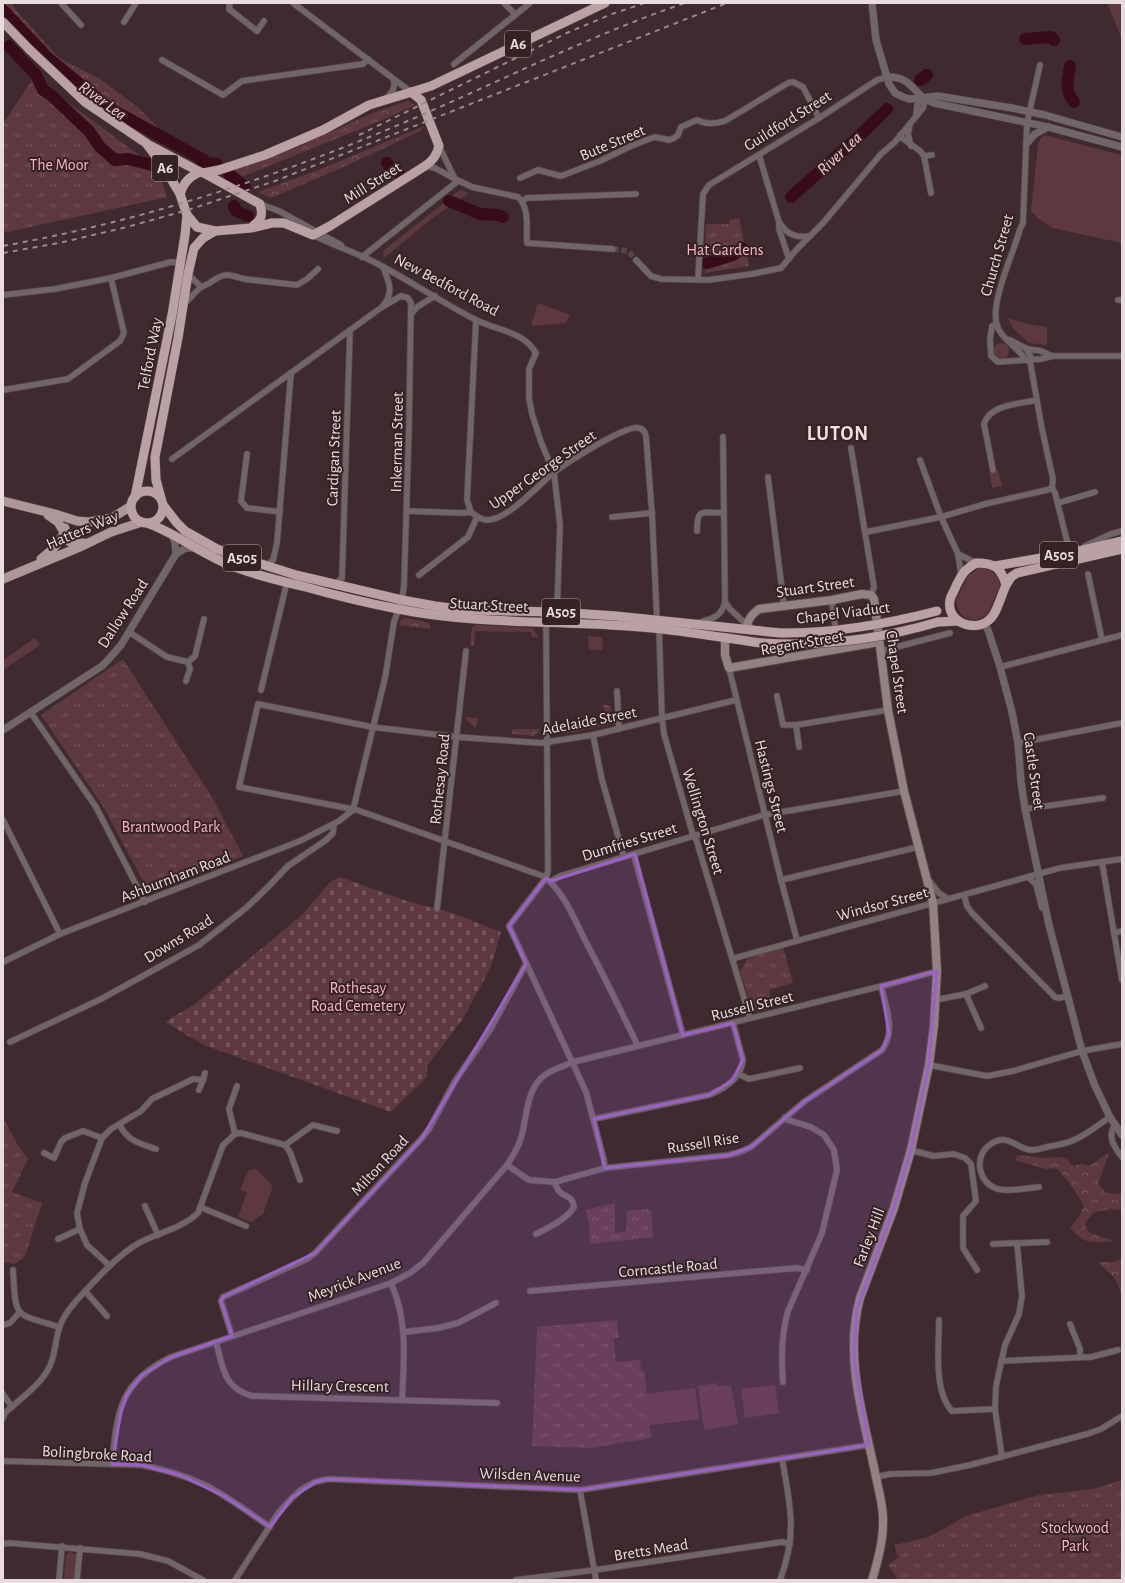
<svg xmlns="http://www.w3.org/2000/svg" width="1125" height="1583" viewBox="0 0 1125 1583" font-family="'Alegreya Sans',sans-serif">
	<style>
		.grass { fill: #5e3840 }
		.forest { fill: url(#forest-crowns) }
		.cemetery { fill: url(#cemetery-stones) }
		.park { fill: url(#park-tufts) }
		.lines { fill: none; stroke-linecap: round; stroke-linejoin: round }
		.river { stroke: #370c18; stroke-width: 12 }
		.minor-tunnel { stroke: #584649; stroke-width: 5.5; stroke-dasharray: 5.5 3; stroke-linecap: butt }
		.minor-casing { stroke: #5a474b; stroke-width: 7 }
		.tertiary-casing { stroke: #5a474b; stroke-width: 8 }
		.secondary-casing { stroke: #5a474b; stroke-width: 10 }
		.primary-casing { stroke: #5a474b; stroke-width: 10 }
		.trunk-casing { stroke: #5a474b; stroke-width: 10 }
		.minor { stroke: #706567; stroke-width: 5.5 }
		.tertiary { stroke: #706567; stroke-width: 7 }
		.secondary { stroke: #928284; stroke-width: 8 }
		.primary { stroke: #ad979b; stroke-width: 9 }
		.trunk { stroke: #b9a1a5; stroke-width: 9 }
		.rail { stroke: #9a898c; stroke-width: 2; stroke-dasharray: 5 5; stroke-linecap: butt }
		.trunk-bridge-casing { stroke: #5a474b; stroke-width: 10; stroke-linecap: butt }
		.trunk-bridge { stroke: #b9a1a5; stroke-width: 9 }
		.marked { fill: #9c61c8; fill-opacity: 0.2; stroke: #9c61c8; stroke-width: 3; stroke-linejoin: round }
		.labels { text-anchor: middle; stroke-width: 4; stroke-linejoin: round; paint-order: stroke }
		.shield { fill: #352225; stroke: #b3a4a6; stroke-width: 1 }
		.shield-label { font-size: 15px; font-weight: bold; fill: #e9dcde }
		.street-label { font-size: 16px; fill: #e9dcde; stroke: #352225 }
		.park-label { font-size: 16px; fill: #f8b5c1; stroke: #352225 }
		.water-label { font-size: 17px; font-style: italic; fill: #fbc8d1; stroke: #352225 }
		.district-label { font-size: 20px; font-weight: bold; letter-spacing: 1px; fill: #f6dbe0; stroke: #352225 }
	</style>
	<defs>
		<pattern id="forest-crowns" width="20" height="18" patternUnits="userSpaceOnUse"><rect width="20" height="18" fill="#5e3840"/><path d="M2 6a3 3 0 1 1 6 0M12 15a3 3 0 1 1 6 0" fill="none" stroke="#75545b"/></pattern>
		<pattern id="cemetery-stones" width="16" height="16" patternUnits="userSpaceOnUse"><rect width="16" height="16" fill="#5e3840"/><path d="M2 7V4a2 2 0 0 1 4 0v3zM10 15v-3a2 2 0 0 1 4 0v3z" fill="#75545b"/></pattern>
		<pattern id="park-tufts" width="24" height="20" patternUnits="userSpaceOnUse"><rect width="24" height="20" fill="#5e3840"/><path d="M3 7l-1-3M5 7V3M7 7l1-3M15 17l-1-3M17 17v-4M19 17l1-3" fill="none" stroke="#75545b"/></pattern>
	</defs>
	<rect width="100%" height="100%" fill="#3f2b2f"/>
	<g class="grass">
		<polygon points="1107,3 1122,3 1122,39"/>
		<polygon points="1044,135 1122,155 1122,243 1052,228 1039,219 1031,211 1038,145 1040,139"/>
		<polygon points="460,190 469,193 430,220 384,258 383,251"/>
		<polygon points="538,303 570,315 566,323 531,326"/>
		<polygon points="1008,318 1028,324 1047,327 1047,345 1029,343 1013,328"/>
		<circle cx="1001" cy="351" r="8"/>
		<polygon points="998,470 1002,486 992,488 989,472"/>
		<polygon points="979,568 985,568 991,571 998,577 1000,585 988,614 981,618 974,620 967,619 961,614 957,607 956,600 968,576"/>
		<polygon points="588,636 602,637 603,650 589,650"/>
		<polygon points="35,638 40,645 3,670 3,660"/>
		<polygon points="465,717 478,718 476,729 465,718"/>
		<polygon points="256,1169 273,1186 263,1214 251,1222 238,1217 247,1192 240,1190 248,1171"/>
		<polygon points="717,1383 718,1386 731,1385 738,1424 704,1430 698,1386"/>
		<polygon points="775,1385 779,1413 745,1418 741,1389"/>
		<polygon points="695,1388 699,1419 650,1425 646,1394"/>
		<polygon points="70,1552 77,1554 76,1580 64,1580 66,1555"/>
	</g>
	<g class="forest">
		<polygon points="3,3 12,3 16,10 59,58 100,79 140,109 161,131 185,143 184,147 146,127 118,109 62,66"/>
		<polygon points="408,101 415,105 375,123 234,180 223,174 295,148 375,112"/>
		<path d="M425 126 420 131C371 155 321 177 271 198L258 192 321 169Z"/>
		<polygon points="406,618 430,623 430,629 399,625 401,620"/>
		<polygon points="476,625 532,628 539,637 532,637 531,632 475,631 474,646 470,645 472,627"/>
		<polygon points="603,705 609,705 611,707 611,720 607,725 564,734 559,730 583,728 583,726 598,723 605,717"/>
		<polygon points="512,729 541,729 534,736 512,734"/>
		<path d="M1109 1153 1098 1184 1106 1193 1122 1194V1210L1111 1209 1094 1212 1085 1223 1088 1232 1114 1241C1093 1243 1084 1245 1070 1227L1077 1220 1084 1206 1069 1182 1056 1168 1046 1169 1015 1160 1018 1155 1044 1158 1060 1157 1068 1160 1072 1166 1083 1164 1088 1166Z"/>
		<polygon points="615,1203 615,1233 626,1231 627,1211 651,1209 653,1237 590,1244 589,1224 586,1210"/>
		<path d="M1122 1258V1298C1117 1276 1113 1277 1098 1262H1113Z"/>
	</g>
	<polygon class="cemetery" points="340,877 404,900 452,913 501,932 490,969 462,1020 427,1066 427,1077 391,1112 204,1045 165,1022 195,1004 303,914 330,882"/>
	<g class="park">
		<polygon points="34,77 144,159 161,179 167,197 3,233 3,124"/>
		<polygon points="739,218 749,266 705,273 706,224 729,224 729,220"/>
		<polygon points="123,659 213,799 243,856 149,892 103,806 41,715"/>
		<polygon points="783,947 793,983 769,990 773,1007 758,1012 751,1007 740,971 748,958"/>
		<polygon points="3,1117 16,1142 28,1159 12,1192 42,1203 25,1257 14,1264 3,1262"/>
		<polygon points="617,1320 619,1338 614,1338 616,1362 640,1360 641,1370 644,1370 651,1438 590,1448 532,1446 537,1327"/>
		<polygon points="1122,1480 1122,1580 898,1580 888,1565 899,1557 896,1552 895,1545 929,1537 966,1516 1039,1495 1093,1489"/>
	</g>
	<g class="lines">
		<g class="river">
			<polyline points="3,10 48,58 109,108 204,160 202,163 217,164"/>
			<polyline points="1025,39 1051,37 1054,40"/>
			<polyline points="9,46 36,75 43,90 51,95 74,117 89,131 100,147 115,160 128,159 152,165"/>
			<path d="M1070 66C1068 81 1064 89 1074 102"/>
			<polyline points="920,80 927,75"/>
			<polyline points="387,163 392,170 399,173"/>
			<polyline points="229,174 245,187"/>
			<polyline points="791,197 856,139 887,109"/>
			<polyline points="449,201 480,214 498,215 503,217"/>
			<polyline points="234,206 236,211 248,216"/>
			<polyline points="707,263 733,255 742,248"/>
		</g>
		<polyline class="minor-tunnel" points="613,249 628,251 636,260"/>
		<defs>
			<g id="minor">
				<polyline points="61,3 81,25"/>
				<polyline points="230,3 229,9 257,31 264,21"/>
				<polyline points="293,3 411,92"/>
				<polyline points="504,3 515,14"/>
				<polyline points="124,22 136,3"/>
				<polyline points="162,60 223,95 242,81 363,64 368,59"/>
				<polyline points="454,64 530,3"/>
				<path d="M386 98C393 92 395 88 394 80"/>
				<polyline points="916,116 917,105 922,98"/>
				<polyline points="910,124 908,134 911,146"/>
				<polyline points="900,135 902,138 920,151 924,156 931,193"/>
				<path d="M439 146 455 179 472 187 518 197C530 208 526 228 527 243L613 249"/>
				<path d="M759 155 779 222C787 235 796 238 810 236"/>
				<polyline points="924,156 932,155"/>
				<polyline points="425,166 435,168 455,179"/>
				<path d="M520 178 538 170 561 176 600 161 631 146 649 139 655 137 669 140 674 138 678 135 681 127 697 120C706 125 715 124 725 121L788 83 793 82 803 87 819 118"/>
				<polyline points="522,201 527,198 636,194"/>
				<polyline points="260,204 279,211 341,245"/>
				<polyline points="779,223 779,229 789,259"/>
				<path d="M313 235C333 245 354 252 374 262 409 280 441 302 476 320 496 330 523 331 536 353L529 369V398L532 414 541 442 554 473 560 525 557 612"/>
				<polyline points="362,257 458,181"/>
				<polyline points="636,260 651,276 661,279 708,280 752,274 781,268 797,249 823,223 881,154 895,142 923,108 924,104 922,98"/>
				<polyline points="188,274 201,287"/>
				<polyline points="698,279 703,194 709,185 819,118 877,80 887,77"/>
				<polyline points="3,295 55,289 111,278 171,262 180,263"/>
				<polyline points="1118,300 1122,300"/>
				<path d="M184 304C190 299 194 293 200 288 203 285 208 285 211 282 225 272 228 274 244 279L297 285 307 279 318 269"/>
				<polyline points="412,313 417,307 435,296"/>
				<path d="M476 320 467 500 471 512C477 517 484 522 493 519 511 515 538 486 553 473 565 464 626 424 639 428 643 429 645 432 646 436L652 513 657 620"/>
				<polyline points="997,324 992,326 990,339 991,356 998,362 1041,359 1052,356 1122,356"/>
				<polyline points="1010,340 1027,349 1041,351 1052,356"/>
				<polyline points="1026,348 1032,359 1030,361 1042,429 1053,479 1052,488"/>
				<path d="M1030 361 1026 360C1019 349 1005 341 999 330 986 309 1014 253 1020 229L1023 223 1027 123 1040 65"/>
				<polyline points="3,390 68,379 120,341 124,333 111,278"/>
				<polyline points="851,448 874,587 871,595"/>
				<polyline points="247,454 241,501 247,508 280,512"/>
				<path d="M172 459 382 307C395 292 389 283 383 267"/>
				<polyline points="920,460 941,517 958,554 961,574"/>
				<path d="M993 470 984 424C990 404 1020 404 1037 400"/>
				<polyline points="768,477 784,606"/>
				<polyline points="1052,488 1055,493 1070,553 1072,552"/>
				<polyline points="1058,503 1095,492"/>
				<polyline points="407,511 462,513 471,512"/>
				<polyline points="612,517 652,513"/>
				<path d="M697 531C697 507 702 513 723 513"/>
				<polyline points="866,532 941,517 985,504 1047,490 1052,488"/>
				<polyline points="1085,546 1111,534 1122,531"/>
				<polyline points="958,554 976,563"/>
				<polyline points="266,566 273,560 277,543 291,373"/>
				<polyline points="1088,574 1102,640"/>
				<polyline points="419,575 468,537 477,517"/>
				<polyline points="335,584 342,578 350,330"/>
				<polyline points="832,600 837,643"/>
				<polyline points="725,602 730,609 747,625"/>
				<polyline points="546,621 548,871 546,878 509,926 586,1092 604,1160 605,1168"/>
				<path d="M698 623C712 618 721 618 725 602L723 437"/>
				<polyline points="659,628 662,718 664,734 693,835 696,839 750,1018"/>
				<polyline points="129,632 167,657 188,662 190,669 186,681"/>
				<polyline points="881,651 950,633"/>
				<polyline points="188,662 195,656 204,619"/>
				<polyline points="1000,667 1122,635"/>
				<polyline points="729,668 781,880 797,940"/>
				<polyline points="261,690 287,582"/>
				<polyline points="617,691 619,729"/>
				<polyline points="777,696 783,725 796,725 799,747"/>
				<polyline points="31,713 96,807 145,902"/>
				<polyline points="796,725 888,710"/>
				<polyline points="593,735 602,780 624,857"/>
				<polyline points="1018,743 1122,723"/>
				<polyline points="1025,809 1103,798"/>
				<polyline points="3,820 60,934"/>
				<polyline points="635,854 635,859 683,1035"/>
				<polyline points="1102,862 1122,980"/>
				<polyline points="1028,877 1036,884 1042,908"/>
				<polyline points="928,879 939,893 948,899"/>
				<polyline points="781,880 918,847"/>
				<polyline points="551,881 560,876 764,815 904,791"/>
				<polyline points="964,895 967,906 972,913 1055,997 1059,998 1068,996"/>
				<polyline points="437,909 466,651"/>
				<polyline points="1114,933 1122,931"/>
				<polyline points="733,960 735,958 1060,868 1122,859"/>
				<polyline points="3,962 60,934 300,841 339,821 353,810 385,678 394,622 402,600 404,585 409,427 411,303 408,298 401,296 382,307"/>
				<polyline points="966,994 981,1028"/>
				<polyline points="935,1000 966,994 985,986"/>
				<polyline points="10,1042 101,999 199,945 246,908 268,887 288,866 326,840 333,833 334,824"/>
				<path d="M638 1046C621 1011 604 976 586 942 574 919 564 891 543 876L357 810 239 787 258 704 372 727 457 737 541 743 593 735 736 700"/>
				<polyline points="929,1065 987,1076 1013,1071 1082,1051 1122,1044"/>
				<polyline points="738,1074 749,1079 800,1068"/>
				<polyline points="203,1080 205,1073"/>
				<path d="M594 1119 709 1095C724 1089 741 1078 743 1060L733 1023"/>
				<path d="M119 1124C128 1141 138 1143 156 1149"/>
				<path d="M1115 1125C1107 1136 1114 1147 1122 1157"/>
				<polyline points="235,1134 229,1109 237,1086"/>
				<polyline points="285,1145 313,1125 337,1131"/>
				<polyline points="911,1150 933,1156 954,1154 965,1158 971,1164 976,1201 963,1216 963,1248 977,1270"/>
				<polyline points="44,1153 54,1158 61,1142 65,1138 83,1131 102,1138"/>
				<path d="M507 1165 529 1180 555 1182 605 1168 729 1155 740 1152 751 1147 805 1101 882 1050C896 1032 886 1007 881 986"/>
				<path d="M1039 1187C1017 1189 986 1199 980 1168 979 1160 981 1153 987 1147 1007 1129 1016 1150 1032 1150 1037 1150 1043 1148 1047 1147 1056 1145 1066 1144 1074 1140 1086 1135 1098 1125 1110 1117"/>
				<polyline points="145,1206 158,1235"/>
				<polyline points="200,1207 246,1226"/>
				<path d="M536 1234C549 1227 566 1220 574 1207 571 1190 559 1201 555 1182"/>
				<polyline points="58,1239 80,1229"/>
				<polyline points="993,1244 1047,1242"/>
				<polyline points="110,1266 87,1245 80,1229 77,1213 85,1183 102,1138 111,1129 141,1111 152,1099 193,1079 203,1080 199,1090"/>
				<path d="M13 1270C16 1319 13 1313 59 1327"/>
				<path d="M391 1283C408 1320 404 1361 402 1400"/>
				<polyline points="85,1291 107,1316"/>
				<polyline points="530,1291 797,1268 807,1270"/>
				<path d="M939 1320C939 1346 933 1391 952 1411L995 1409"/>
				<polyline points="1070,1324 1080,1349 1080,1357"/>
				<polyline points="3,1325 10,1323 19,1313"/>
				<polyline points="404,1332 438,1328 458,1323 496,1303"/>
				<polyline points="232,1336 221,1301 223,1297 307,1259 315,1253 422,1138 429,1129 455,1081 490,1030 526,964"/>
				<path d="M216 1342C223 1367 223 1388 252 1396L497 1403"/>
				<polyline points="1001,1361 1091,1357 1118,1350"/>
				<path d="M783 1382C781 1358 781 1335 788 1311L822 1233 837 1170 834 1150 824 1135 811 1127 788 1120 785 1117"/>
				<polyline points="3,1394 12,1407"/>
				<path d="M3 1418 5 1413C18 1400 36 1389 46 1373 56 1358 54 1342 60 1326 63 1317 70 1308 76 1301 94 1282 116 1256 139 1243 159 1232 181 1229 198 1213L223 1145 235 1134 241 1133 285 1145 290 1152 300 1180"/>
				<polyline points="1002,1457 995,1409 996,1386 1005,1345 1019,1314 1022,1296 1017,1243"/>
				<path d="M3 1461 141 1465C162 1469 183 1475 203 1484 226 1495 248 1512 270 1527"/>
				<path d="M112 1464C117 1412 119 1382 171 1357L391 1283 410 1273 423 1263 507 1165C513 1156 518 1148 521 1138 527 1118 526 1088 545 1075 553 1069 564 1066 573 1062L890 984 937 971"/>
				<polyline points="876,1477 890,1474 931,1473 970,1465 1087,1434 1101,1429 1122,1416"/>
				<polyline points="580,1490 596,1580"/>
				<polyline points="3,1544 9,1543 140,1554 168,1561 203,1580"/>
				<polyline points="59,1580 62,1546"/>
				<polyline points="77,1580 80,1548"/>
				<polyline points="235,1580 279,1512 292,1498 302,1489 315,1482 328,1479 580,1490 869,1445"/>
				<polyline points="516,1580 595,1570 775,1543 782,1542 790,1544"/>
				<path d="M780 1580C798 1533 790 1505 782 1458"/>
			</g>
			<g id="tertiary">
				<polyline points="872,3 876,40 889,84 895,93 903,97 909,99 922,98 938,96 1012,108 1045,115 1122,137"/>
				<path d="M887 77C914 76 912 96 934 103L1048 127 1122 147"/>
				<polyline points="1027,143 1035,134 1048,127"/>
				<polyline points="172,535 175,543 176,554"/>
				<polyline points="984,623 988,630 1000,667 1012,712 1018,743 1021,782 1025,809 1049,925 1069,1001 1082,1051 1095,1086 1110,1117 1122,1135"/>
				<polyline points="3,730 102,666 107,661 121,645 176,554 186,548 194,548"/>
			</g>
			<g id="secondary">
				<path d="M752 630 747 625C749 617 753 614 759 609L832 600 862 594 871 595 874 599 888 710 904 791 933 903 937 971 934 1026 929 1065 911 1150 894 1208 860 1298C844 1357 863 1415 875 1472 878 1489 884 1506 883 1523 883 1543 878 1561 872 1580"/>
				<polyline points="725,638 725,655 729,668 879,642"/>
			</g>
			<g id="primary">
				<polyline points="3,501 55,514 77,521 89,522 112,518 131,506"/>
				<polyline points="48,515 58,522 64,532"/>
				<path d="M65 528 64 536C69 544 75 544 84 543"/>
				<polyline points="41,559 53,549 64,534"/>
				<polyline points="3,579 82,546 111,532 142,522"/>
			</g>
			<g id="trunk">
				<path d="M3 22 29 49 85 102 146 143 164 167 180 194 187 215 197 227 215 231 251 228 272 223H284L313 235 330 226 425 166C433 161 437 155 439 146L421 100 411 92"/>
				<path d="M149 145 200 172 204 173 260 204C263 214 262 220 253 226"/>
				<polyline points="204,173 219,170 265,155 323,130 369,105 431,86 605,3"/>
				<path d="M180 194C184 182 189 177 200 172"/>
				<circle cx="147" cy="507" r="16"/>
				<polyline points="135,497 172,315 185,235 187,215"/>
				<polyline points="161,498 156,480 155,457 178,338 188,274 194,248 203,238 215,231"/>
				<polyline points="163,505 177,523 185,531 217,549 239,557 296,575 402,600 435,606 466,610 557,612 616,616 752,630"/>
				<path d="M147 523C178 534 204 556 235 567 256 575 280 581 302 586 334 595 366 603 398 609 468 623 539 621 610 625 661 627 711 636 762 643"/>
				<path d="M976 563C994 563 1001 567 1006 585 1002 594 999 605 994 614 981 636 945 624 950 600 951 595 955 590 956 586 962 574 964 570 976 563Z"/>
				<polyline points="995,566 1070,553 1122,541"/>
				<polyline points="1006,585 1011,577 1017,573 1122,549"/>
				<polyline points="938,622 958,621"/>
			</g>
		</defs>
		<use href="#minor" class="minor-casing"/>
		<use href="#tertiary" class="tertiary-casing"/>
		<use href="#secondary" class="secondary-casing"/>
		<use href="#primary" class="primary-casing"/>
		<use href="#trunk" class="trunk-casing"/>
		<use href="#minor" class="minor"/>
		<use href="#tertiary" class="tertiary"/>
		<use href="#secondary" class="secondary"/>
		<use href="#primary" class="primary"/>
		<use href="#trunk" class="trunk"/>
		<g class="rail">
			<polyline points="359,135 569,32 612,14 645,3"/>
			<path d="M3 246C141 221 274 178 403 123 497 83 588 36 685 3"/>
			<polyline points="3,253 59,243 127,227 191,209 275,181 727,3"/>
		</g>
		<defs>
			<g id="trunk-bridge">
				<path d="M752 630C763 631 774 633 785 633 837 633 887 624 937 611"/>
				<path d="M762 643C822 647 880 639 938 622"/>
			</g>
		</defs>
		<use href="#trunk-bridge" class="trunk-bridge-casing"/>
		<use href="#trunk-bridge" class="trunk-bridge"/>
	</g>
	<path class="marked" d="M635 854 683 1035 733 1023 743 1060 732 1081 709 1095 594 1119 605 1168 729 1155 751 1147 805 1101 882 1050 889 1034 881 986 937 971 929 1065 911 1150 894 1208 857 1310 854 1358 869 1445 580 1490 328 1479 315 1482 292 1498 270 1527 224 1496 180 1475 141 1465 112 1464 121 1411 127 1394 142 1375 171 1357 232 1336 221 1301 223 1297 315 1253 422 1138 526 964 509 926 546 878 551 881Z"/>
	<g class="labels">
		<g class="shield">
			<rect x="505" y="31" width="26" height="26" rx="3"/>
			<rect x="152" y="155" width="26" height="26" rx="3"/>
			<rect x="1040" y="542" width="38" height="26" rx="3"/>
			<rect x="223" y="545" width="38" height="26" rx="3"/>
			<rect x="542" y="599" width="38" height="26" rx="3"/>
		</g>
		<g class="shield-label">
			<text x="518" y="49">A6</text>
			<text x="165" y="173">A6</text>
			<text x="1059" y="560">A505</text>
			<text x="242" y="563">A505</text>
			<text x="561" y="617">A505</text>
		</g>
		<g class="street-label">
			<text transform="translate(787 120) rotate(-32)" y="6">Guildford Street</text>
			<text transform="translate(612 142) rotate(-23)" y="6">Bute Street</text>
			<text transform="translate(372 182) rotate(-32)" y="6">Mill Street</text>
			<text transform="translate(996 255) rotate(-74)" y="6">Church Street</text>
			<text transform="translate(447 284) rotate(28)" y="6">New Bedford Road</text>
			<text transform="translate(149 354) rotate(-79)" y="6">Telford Way</text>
			<text transform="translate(396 442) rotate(-89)" y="6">Inkerman Street</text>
			<text transform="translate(333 458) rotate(-88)" y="6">Cardigan Street</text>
			<text transform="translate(542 469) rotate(-35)" y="6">Upper George Street</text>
			<text transform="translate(82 529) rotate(-23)" y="6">Hatters Way</text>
			<text transform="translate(815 586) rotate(-8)" y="6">Stuart Street</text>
			<text transform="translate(489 604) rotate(3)" y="6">Stuart Street</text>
			<text transform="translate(843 612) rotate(-7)" y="6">Chapel Viaduct</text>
			<text transform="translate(122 613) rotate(-57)" y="6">Dallow Road</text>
			<text transform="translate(802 642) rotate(-10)" y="6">Regent Street</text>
			<text transform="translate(898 672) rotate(82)" y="6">Chapel Street</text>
			<text transform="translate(589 720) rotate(-11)" y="6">Adelaide Street</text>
			<text transform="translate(1035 771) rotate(82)" y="6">Castle Street</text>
			<text transform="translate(439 779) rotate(-84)" y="6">Rothesay Road</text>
			<text transform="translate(772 786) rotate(76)" y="6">Hastings Street</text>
			<text transform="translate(704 821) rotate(73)" y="6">Wellington Street</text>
			<text transform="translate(629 841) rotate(-17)" y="6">Dumfries Street</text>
			<text transform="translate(175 876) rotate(-21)" y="6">Ashburnham Road</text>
			<text transform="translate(882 903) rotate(-15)" y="6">Windsor Street</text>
			<text transform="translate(178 938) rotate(-32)" y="6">Downs Road</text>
			<text transform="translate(752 1005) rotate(-14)" y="6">Russell Street</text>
			<text transform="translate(703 1142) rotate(-9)" y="6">Russell Rise</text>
			<text transform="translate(379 1165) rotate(-47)" y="6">Milton Road</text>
			<text transform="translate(868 1237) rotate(-69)" y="6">Farley Hill</text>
			<text transform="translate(668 1267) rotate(-5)" y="6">Corncastle Road</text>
			<text transform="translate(354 1279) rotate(-21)" y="6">Meyrick Avenue</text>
			<text transform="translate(340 1385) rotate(1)" y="6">Hillary Crescent</text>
			<text transform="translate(97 1453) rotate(3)" y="6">Bolingbroke Road</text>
			<text transform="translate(530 1474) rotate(2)" y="6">Wilsden Avenue</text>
			<text transform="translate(651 1549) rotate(-9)" y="6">Bretts Mead</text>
		</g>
		<g class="park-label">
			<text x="59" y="170">The Moor</text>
			<text x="725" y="255">Hat Gardens</text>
			<text x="171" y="832">Brantwood Park</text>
			<text x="358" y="993">Rothesay<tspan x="358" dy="18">Road Cemetery</tspan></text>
			<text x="1075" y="1533">Stockwood<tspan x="1075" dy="18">Park</tspan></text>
		</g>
		<g class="water-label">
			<text transform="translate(103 100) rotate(36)" y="6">River Lea</text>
			<text transform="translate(839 153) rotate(-43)" y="6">River Lea</text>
		</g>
		<g class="district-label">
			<text x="838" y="440">LUTON</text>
		</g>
	</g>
	<rect width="1125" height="1583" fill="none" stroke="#e9dcde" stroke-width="8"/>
</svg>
